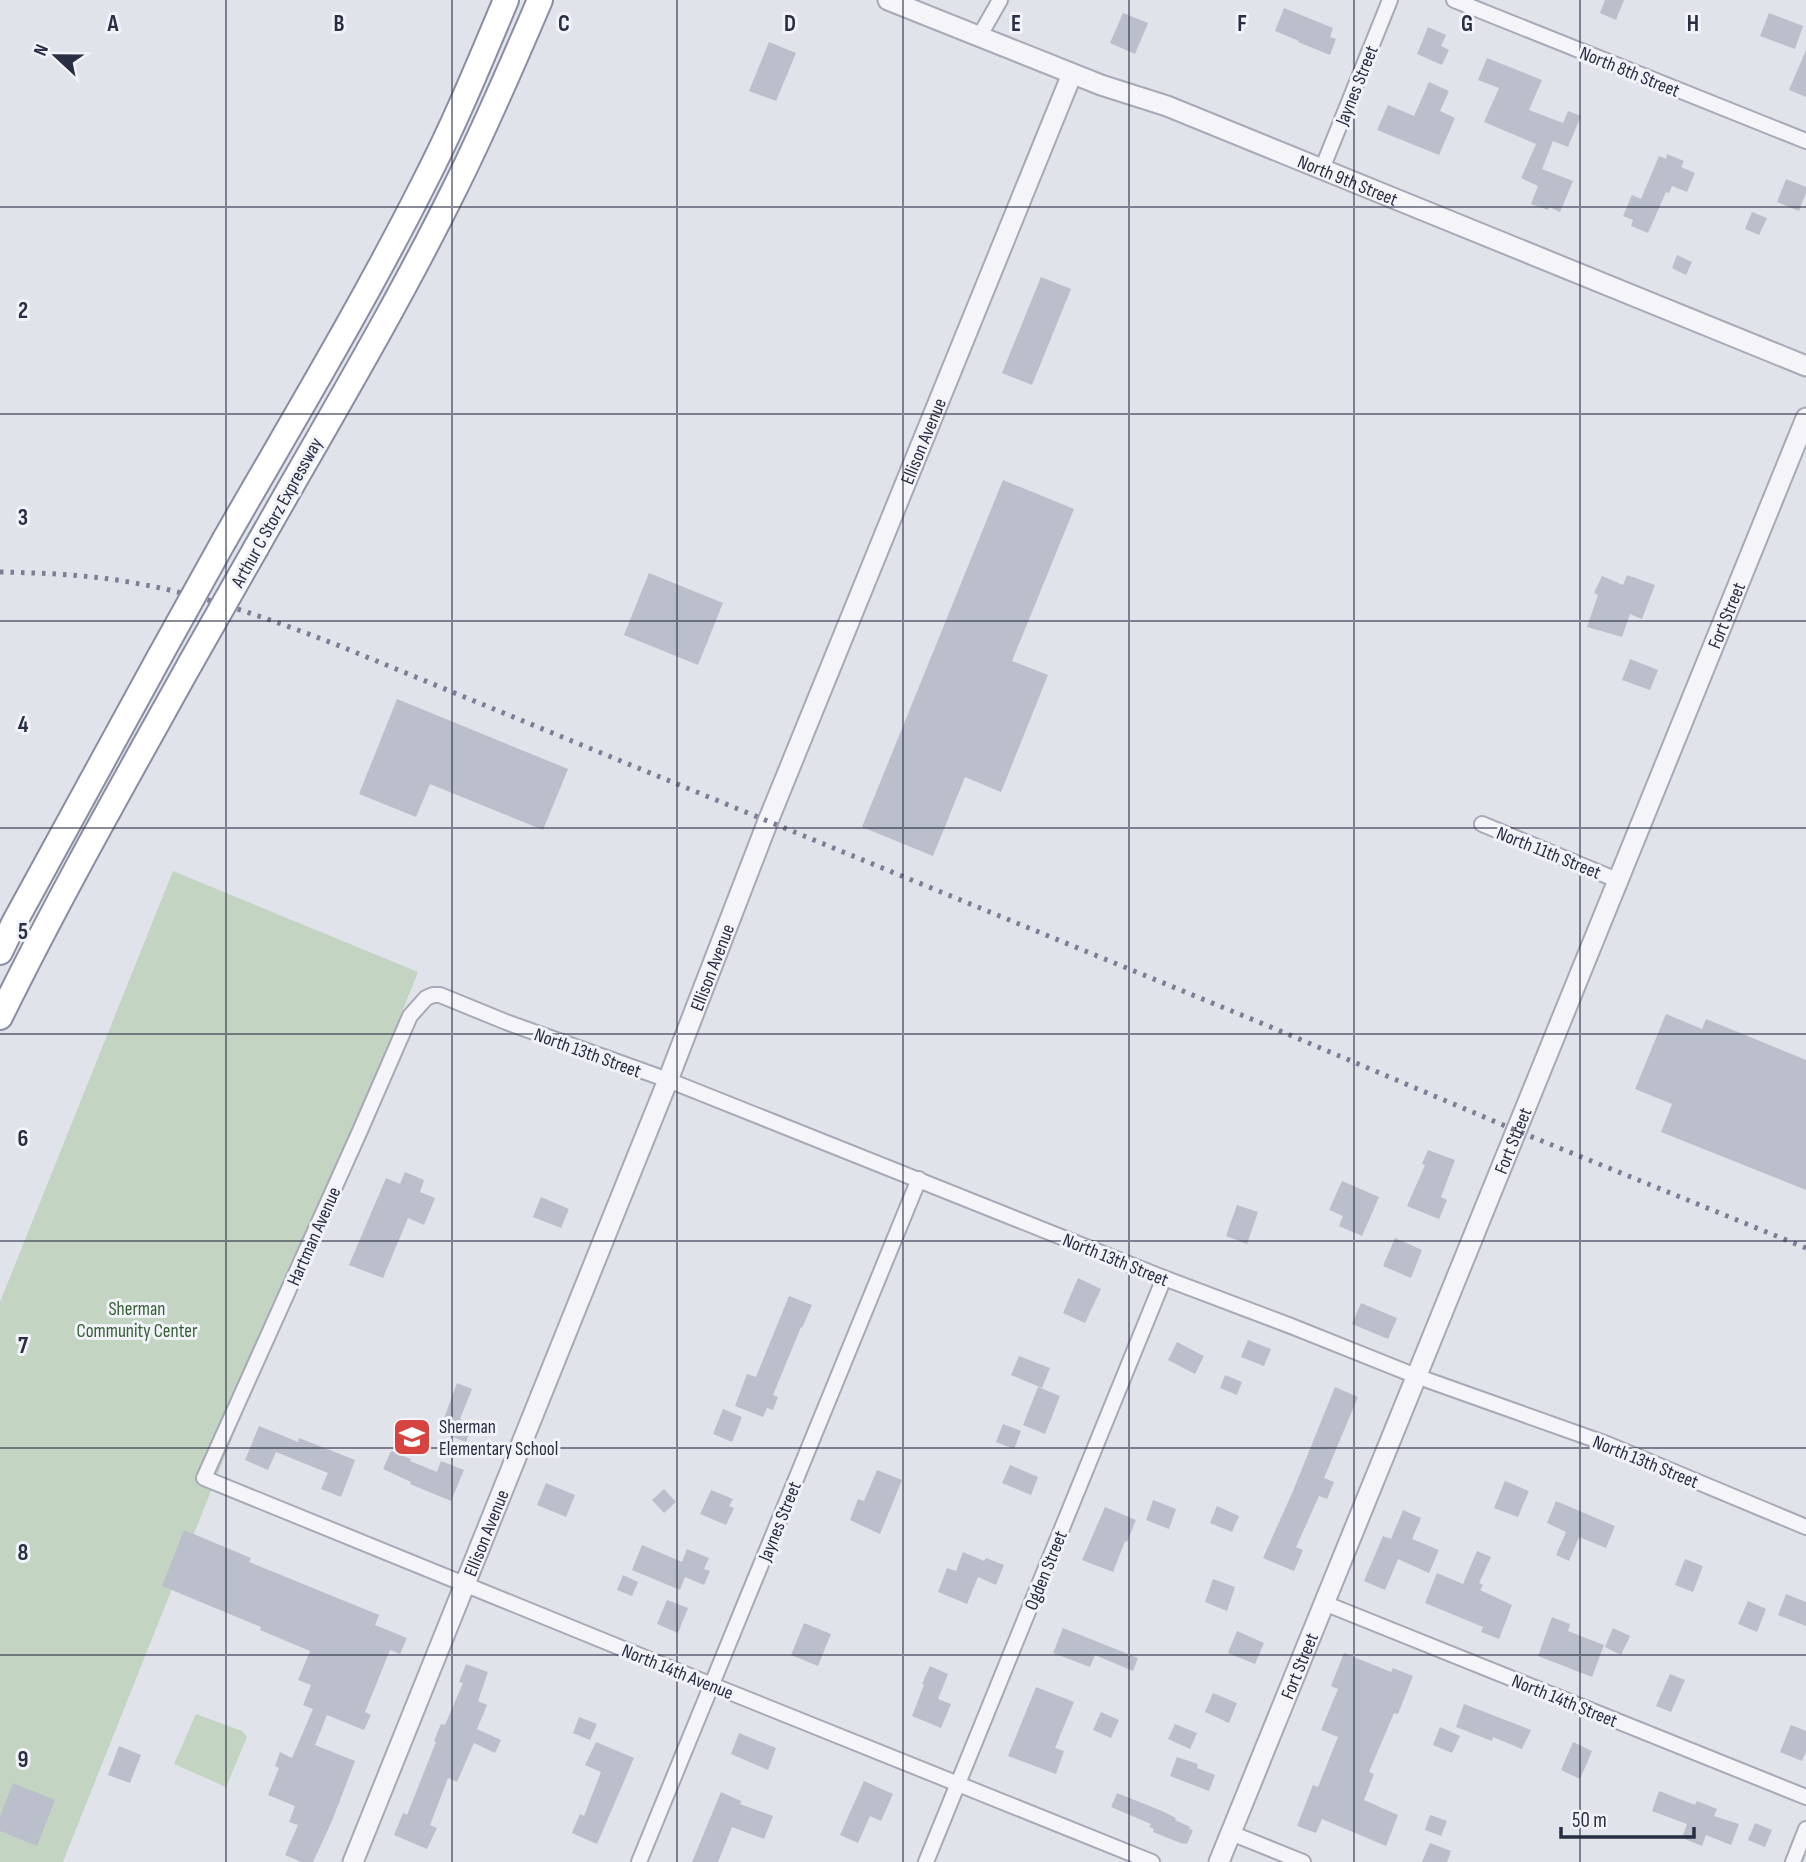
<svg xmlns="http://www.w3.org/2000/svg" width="1806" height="1862" viewBox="0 0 1806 1862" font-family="'Sofia Sans Condensed',sans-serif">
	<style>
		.green { fill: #c3d5c2 }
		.building { fill: #bbbecb }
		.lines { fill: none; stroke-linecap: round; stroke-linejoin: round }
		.minor-casing { stroke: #a6a9b6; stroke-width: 18 }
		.tertiary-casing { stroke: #a6a9b6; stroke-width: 23 }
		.trunk-casing { stroke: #888ea2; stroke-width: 28 }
		.minor { stroke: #f5f5f9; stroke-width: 14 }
		.tertiary { stroke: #f5f5f9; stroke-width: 19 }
		.trunk { stroke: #fff; stroke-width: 24 }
		.rail { stroke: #7a7f96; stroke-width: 5; stroke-dasharray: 3.5 7; stroke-linecap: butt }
		.trunk-bridge-casing { stroke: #888ea2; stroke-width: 28; stroke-linecap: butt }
		.trunk-bridge { stroke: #fff; stroke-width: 24 }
		.grid { fill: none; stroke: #282e44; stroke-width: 2; stroke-opacity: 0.55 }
		.labels { text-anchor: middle; stroke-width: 6; stroke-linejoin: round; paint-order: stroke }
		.street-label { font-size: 19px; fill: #282e44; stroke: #f1f3f8 }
		.park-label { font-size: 19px; fill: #356035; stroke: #f1f3f8 }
		.poi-label { font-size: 19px; fill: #282e44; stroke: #f1f3f8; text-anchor: start }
		.grid-label { font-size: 23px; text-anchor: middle; font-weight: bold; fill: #282e44; stroke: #f1f3f8; stroke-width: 6; stroke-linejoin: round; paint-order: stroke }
	</style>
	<rect width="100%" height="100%" fill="#e1e3eb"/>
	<g class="green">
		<polygon points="173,871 418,972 63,1862 0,1862 0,1302"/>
		<polygon points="196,1714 242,1731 247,1737 226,1787 174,1764"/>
	</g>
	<g class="building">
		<polygon points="1605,0 1624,0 1616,20 1600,13"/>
		<polygon points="1284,8 1333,28 1330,37 1336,39 1330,55 1298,42 1299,41 1275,31"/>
		<polygon points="1123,13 1148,23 1135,54 1110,43"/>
		<polygon points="1769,13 1803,26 1795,49 1760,36"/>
		<polygon points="1428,27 1446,35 1441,46 1449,50 1442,65 1417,54"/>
		<polygon points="769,42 796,53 776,101 749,91"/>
		<polygon points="1806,50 1806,97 1789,90"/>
		<polygon points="1487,58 1542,80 1529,110 1563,123 1568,111 1581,116 1568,147 1553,141 1542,169 1573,181 1560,212 1549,207 1548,210 1531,204 1538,186 1521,178 1536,144 1484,122 1499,88 1478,80"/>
		<polygon points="1429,82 1449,91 1440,111 1455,118 1439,155 1377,130 1388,105 1414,116"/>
		<polygon points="1667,154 1684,161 1681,167 1695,173 1687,192 1672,186 1669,193 1666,192 1648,233 1631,226 1633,220 1623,216 1632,195 1641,199 1659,156 1666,159"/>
		<polygon points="1786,179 1806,187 1806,193 1799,211 1777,202"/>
		<polygon points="1752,212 1767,218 1759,235 1745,229"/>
		<polygon points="1677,255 1692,262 1686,275 1672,268"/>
		<polygon points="1041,277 1071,289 1032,385 1002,373"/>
		<polygon points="1003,480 1074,509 1012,661 1048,675 1001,792 965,777 933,856 862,827"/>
		<polygon points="649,573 723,603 698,665 624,635"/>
		<polygon points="1627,575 1655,585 1642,619 1630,614 1622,637 1587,627 1598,595 1594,593 1602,576 1623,585"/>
		<polygon points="1630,659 1658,670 1650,690 1622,680"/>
		<polygon points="397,699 568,769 543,830 430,784 416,817 359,794"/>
		<polygon points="1666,1014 1702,1029 1706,1019 1806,1060 1806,1190 1661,1132 1672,1104 1635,1089"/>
		<polygon points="1428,1150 1455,1160 1441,1197 1447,1200 1439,1219 1407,1206 1425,1165 1422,1164"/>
		<polygon points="405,1172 424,1180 420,1192 435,1198 424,1225 408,1218 383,1278 349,1265 386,1178 400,1184"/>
		<polygon points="1342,1181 1379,1197 1362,1236 1339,1226 1343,1216 1329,1210"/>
		<polygon points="541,1197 569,1209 561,1228 533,1217"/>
		<polygon points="1237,1205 1258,1212 1247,1244 1226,1236"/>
		<polygon points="1395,1238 1422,1250 1411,1278 1383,1266"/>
		<polygon points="1078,1278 1101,1289 1085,1323 1063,1313"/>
		<polygon points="789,1296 812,1305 802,1328 801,1327 773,1395 778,1397 773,1410 767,1408 763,1417 735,1406 747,1374 756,1377"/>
		<polygon points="1361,1303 1397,1318 1388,1339 1352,1324"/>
		<polygon points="1248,1340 1271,1349 1264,1366 1241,1357"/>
		<polygon points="1177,1342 1204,1356 1195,1374 1168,1360"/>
		<polygon points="1019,1356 1050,1368 1042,1388 1011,1375"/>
		<polygon points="1225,1375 1242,1382 1237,1395 1220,1388"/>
		<polygon points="457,1383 472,1389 460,1419 473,1424 466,1442 439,1432"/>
		<polygon points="1038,1387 1060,1396 1045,1434 1023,1425"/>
		<polygon points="1335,1387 1358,1397 1324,1478 1334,1482 1327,1499 1319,1496 1296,1547 1303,1550 1294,1571 1263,1558 1293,1491"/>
		<polygon points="723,1409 742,1417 732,1442 713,1434"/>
		<polygon points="1003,1424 1021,1431 1014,1449 996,1442"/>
		<polygon points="259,1426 298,1442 299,1438 355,1460 341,1497 321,1489 328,1473 276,1452 268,1470 245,1460"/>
		<polygon points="391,1451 411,1459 410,1461 437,1472 441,1461 464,1470 451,1501 410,1484 411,1482 383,1469"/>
		<polygon points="1010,1465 1038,1477 1031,1495 1002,1483"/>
		<polygon points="877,1470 902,1480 880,1534 850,1520 858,1499 864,1501"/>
		<polygon points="1505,1481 1529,1491 1518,1517 1494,1508"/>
		<polygon points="546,1483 575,1495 566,1517 537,1505"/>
		<polygon points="664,1489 676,1502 664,1513 652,1500"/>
		<polygon points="711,1490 733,1499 729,1506 734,1508 726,1525 700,1514"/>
		<polygon points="1153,1500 1176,1509 1169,1529 1146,1520"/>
		<polygon points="1556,1501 1615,1526 1606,1548 1579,1537 1569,1561 1556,1555 1566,1532 1547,1523"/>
		<polygon points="1217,1506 1239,1516 1232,1532 1210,1523"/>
		<polygon points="1105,1507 1136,1520 1127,1542 1125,1541 1113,1572 1082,1560"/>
		<polygon points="1403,1510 1421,1518 1412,1539 1439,1550 1429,1573 1398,1559 1385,1590 1364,1581 1383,1536 1391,1539"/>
		<polygon points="184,1530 251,1558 249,1562 379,1615 375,1625 407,1638 400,1654 390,1650 365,1712 371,1715 364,1730 327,1715 315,1745 355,1761 332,1821 313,1862 301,1862 285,1855 298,1825 289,1822 295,1806 268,1795 279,1768 275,1766 280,1752 292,1758 313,1709 303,1705 311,1685 298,1680 310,1651 260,1630 261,1627 162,1586"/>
		<polygon points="642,1545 682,1562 687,1549 709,1558 704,1569 710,1571 704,1585 685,1577 680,1590 632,1570"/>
		<polygon points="1477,1551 1491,1557 1479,1583 1483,1585 1480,1590 1512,1605 1499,1639 1481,1632 1483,1627 1425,1603 1437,1573 1463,1584"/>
		<polygon points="963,1552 984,1561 986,1558 1004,1565 996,1585 978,1577 967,1604 938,1592 947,1568 956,1571"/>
		<polygon points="1685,1559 1703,1566 1693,1592 1675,1585"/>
		<polygon points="623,1575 638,1582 632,1596 617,1590"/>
		<polygon points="1213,1579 1235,1587 1227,1611 1205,1602"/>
		<polygon points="1786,1594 1806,1602 1806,1626 1778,1615"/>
		<polygon points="667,1600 688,1608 678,1633 657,1624"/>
		<polygon points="1748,1601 1766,1609 1757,1632 1738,1624"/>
		<polygon points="1552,1617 1570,1624 1568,1631 1604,1645 1592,1677 1538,1656"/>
		<polygon points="804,1623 831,1634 818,1666 791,1655"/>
		<polygon points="1063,1628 1138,1658 1133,1671 1095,1655 1090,1667 1053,1653"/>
		<polygon points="1613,1628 1630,1636 1621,1655 1605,1647"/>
		<polygon points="1237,1631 1264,1643 1255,1664 1228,1653"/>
		<polygon points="1344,1653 1391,1672 1393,1668 1413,1676 1398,1714 1394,1713 1369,1772 1374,1774 1364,1800 1398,1815 1386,1846 1322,1819 1316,1833 1297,1826 1313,1785 1318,1787 1338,1737 1321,1730 1338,1689 1331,1686"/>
		<polygon points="466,1664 488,1672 478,1701 487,1705 477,1729 501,1740 495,1753 474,1743 457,1782 448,1778 430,1825 437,1828 427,1849 394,1835 403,1813 407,1815 436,1742 434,1741 441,1724 445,1725 463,1683 459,1682"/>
		<polygon points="930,1666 948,1674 938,1699 951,1704 941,1728 912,1716 924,1685 922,1684"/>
		<polygon points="1670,1674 1685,1680 1671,1712 1656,1706"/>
		<polygon points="1036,1687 1074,1702 1055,1748 1064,1751 1056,1774 1008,1756"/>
		<polygon points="1213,1693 1237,1703 1229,1723 1205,1712"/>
		<polygon points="1464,1704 1531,1730 1522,1749 1493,1737 1492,1741 1456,1727"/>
		<polygon points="1101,1712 1119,1720 1111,1738 1093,1730"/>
		<polygon points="579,1717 597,1724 590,1740 573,1733"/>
		<polygon points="1175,1724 1197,1733 1190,1749 1168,1739"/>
		<polygon points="1791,1725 1806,1731 1806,1752 1802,1761 1780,1752"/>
		<polygon points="1440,1727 1460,1736 1452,1753 1433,1745"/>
		<polygon points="739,1733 776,1748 768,1770 731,1754"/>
		<polygon points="596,1742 634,1758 597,1844 572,1833 580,1814 584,1816 601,1772 585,1765"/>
		<polygon points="1573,1742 1592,1751 1580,1779 1561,1770"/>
		<polygon points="119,1746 141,1755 130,1783 108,1775"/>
		<polygon points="1177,1757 1198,1764 1197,1768 1215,1775 1209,1791 1170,1776"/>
		<polygon points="864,1781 893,1794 881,1821 870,1816 858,1843 840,1835"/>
		<polygon points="13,1783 55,1800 37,1846 0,1831 0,1816"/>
		<polygon points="1659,1791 1695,1805 1697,1801 1717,1809 1714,1816 1739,1824 1731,1845 1706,1835 1702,1846 1682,1838 1687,1824 1652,1811"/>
		<polygon points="721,1792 741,1801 740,1804 773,1816 764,1839 732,1827 718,1862 692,1862"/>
		<polygon points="1117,1793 1162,1811 1176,1818 1175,1820 1190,1827 1189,1829 1193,1830 1187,1844 1183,1843 1183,1844 1153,1832 1154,1829 1149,1827 1151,1824 1111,1807"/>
		<polygon points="1430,1815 1447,1821 1441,1836 1425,1830"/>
		<polygon points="1755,1823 1772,1830 1765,1847 1748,1840"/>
		<polygon points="1430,1843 1451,1851 1447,1862 1422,1862"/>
	</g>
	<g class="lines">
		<defs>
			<g id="minor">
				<polyline points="1454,0 1806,141"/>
				<polyline points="979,37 1000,0"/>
				<polyline points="1322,169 1390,0"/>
				<polyline points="1482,824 1617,880"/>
				<polyline points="1324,1603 1806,1797"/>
				<polyline points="1231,1833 1303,1862"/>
				<polyline points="639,1862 919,1179"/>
				<polyline points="926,1862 1164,1278"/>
				<polyline points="1152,1862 712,1685 204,1478 359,1133 410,1016 426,998 433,995 440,995 506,1022 668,1080 1164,1278 1291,1326 1416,1376 1607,1444 1806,1527"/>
				<polyline points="1793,1862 1806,1829"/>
			</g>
			<g id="tertiary">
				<path id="s1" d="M888 0 1101 85 1167 106 1806 366"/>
				<path id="s2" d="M353 1862 668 1080 768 821 1072 74"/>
				<path id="s3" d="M1219 1862 1806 418"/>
			</g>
			<g id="trunk">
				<path d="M225 539C292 422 362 306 423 185 454 125 480 62 506 0"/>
				<path d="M256 548C322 431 392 315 452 194 484 131 512 65 540 0"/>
				<polyline points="0,952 14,923 160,656"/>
				<path d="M0 1017C59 897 125 781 190 664"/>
			</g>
		</defs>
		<use href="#minor" class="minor-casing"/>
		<use href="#tertiary" class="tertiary-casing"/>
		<use href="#trunk" class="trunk-casing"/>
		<use href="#minor" class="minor"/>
		<use href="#tertiary" class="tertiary"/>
		<use href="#trunk" class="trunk"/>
		<path class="rail" d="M0 572C47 573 94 575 140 584 207 596 272 620 335 644L1266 1025 1515 1130 1806 1248"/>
		<defs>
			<g id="trunk-bridge">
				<polyline points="160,656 225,539"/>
				<polyline points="190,664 256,548"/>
			</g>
		</defs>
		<use href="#trunk-bridge" class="trunk-bridge-casing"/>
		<use href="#trunk-bridge" class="trunk-bridge"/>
	</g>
	<path class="grid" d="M226 0V1862M452 0V1862M677 0V1862M903 0V1862M1129 0V1862M1354 0V1862M1580 0V1862M0 207H1806M0 414H1806M0 621H1806M0 828H1806M0 1034H1806M0 1241H1806M0 1448H1806M0 1655H1806"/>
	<defs>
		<symbol id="school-square" viewBox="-11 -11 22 22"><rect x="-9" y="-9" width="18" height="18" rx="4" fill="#d7443f" stroke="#f1f3f8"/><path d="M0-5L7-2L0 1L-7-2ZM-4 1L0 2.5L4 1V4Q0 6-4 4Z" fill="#fff"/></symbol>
	</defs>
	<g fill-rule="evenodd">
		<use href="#school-square" x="390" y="1415" width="44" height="44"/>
	</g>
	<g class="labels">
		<g class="street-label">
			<text transform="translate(1630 71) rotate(22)" y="7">North 8th Street</text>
			<text transform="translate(1356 85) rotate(-68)" y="7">Jaynes Street</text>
			<text dy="7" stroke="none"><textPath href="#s1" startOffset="494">North 9th Street</textPath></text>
			<text dy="7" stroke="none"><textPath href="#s2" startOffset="1531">Ellison Avenue</textPath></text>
			<text transform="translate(276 512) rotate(-61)" y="7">Arthur C Storz Expressway</text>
			<text dy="7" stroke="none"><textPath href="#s3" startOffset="1346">Fort Street</textPath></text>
			<text transform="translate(1549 852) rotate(22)" y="7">North 11th Street</text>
			<text dy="7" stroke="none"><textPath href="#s2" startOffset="964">Ellison Avenue</textPath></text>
			<text transform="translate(588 1052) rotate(20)" y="7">North 13th Street</text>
			<text dy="7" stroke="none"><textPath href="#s3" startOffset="779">Fort Street</textPath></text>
			<text transform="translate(313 1236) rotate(-66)" y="7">Hartman Avenue</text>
			<text transform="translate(1116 1259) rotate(22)" y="7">North 13th Street</text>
			<text transform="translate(1646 1461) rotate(22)" y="7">North 13th Street</text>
			<text transform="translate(779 1521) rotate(-68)" y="7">Jaynes Street</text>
			<text dy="7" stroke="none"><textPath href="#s2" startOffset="355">Ellison Avenue</textPath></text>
			<text transform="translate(1045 1570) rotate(-68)" y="7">Ogden Street</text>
			<text dy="7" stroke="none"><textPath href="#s3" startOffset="212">Fort Street</textPath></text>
			<text transform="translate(678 1671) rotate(22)" y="7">North 14th Avenue</text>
			<text transform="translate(1565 1700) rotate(22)" y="7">North 14th Street</text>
		</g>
		<g class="park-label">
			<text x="137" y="1315">Sherman<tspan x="137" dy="22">Community Center</tspan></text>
		</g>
		<g class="poi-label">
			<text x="439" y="1433">Sherman<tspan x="439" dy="22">Elementary School</tspan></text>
		</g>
	</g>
	<g class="grid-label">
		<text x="113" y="31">A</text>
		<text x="339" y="31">B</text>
		<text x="564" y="31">C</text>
		<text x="790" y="31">D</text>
		<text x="1016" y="31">E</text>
		<text x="1242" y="31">F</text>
		<text x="1467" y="31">G</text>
		<text x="1693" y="31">H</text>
		<text x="23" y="318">2</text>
		<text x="23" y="525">3</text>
		<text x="23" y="732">4</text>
		<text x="23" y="939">5</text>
		<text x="23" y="1146">6</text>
		<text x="23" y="1353">7</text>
		<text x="23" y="1560">8</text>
		<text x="23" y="1767">9</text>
	</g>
	<g transform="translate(56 56) rotate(292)" stroke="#f1f3f8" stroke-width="5" paint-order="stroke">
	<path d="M0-5L12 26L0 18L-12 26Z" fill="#282e44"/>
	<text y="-10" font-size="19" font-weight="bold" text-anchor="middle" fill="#282e44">N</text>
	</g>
	<path d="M1561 1827v10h133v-10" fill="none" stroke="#282e44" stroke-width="3.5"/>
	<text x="1572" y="1827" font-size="21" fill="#282e44" stroke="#f1f3f8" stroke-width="5" paint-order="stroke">50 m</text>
</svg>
